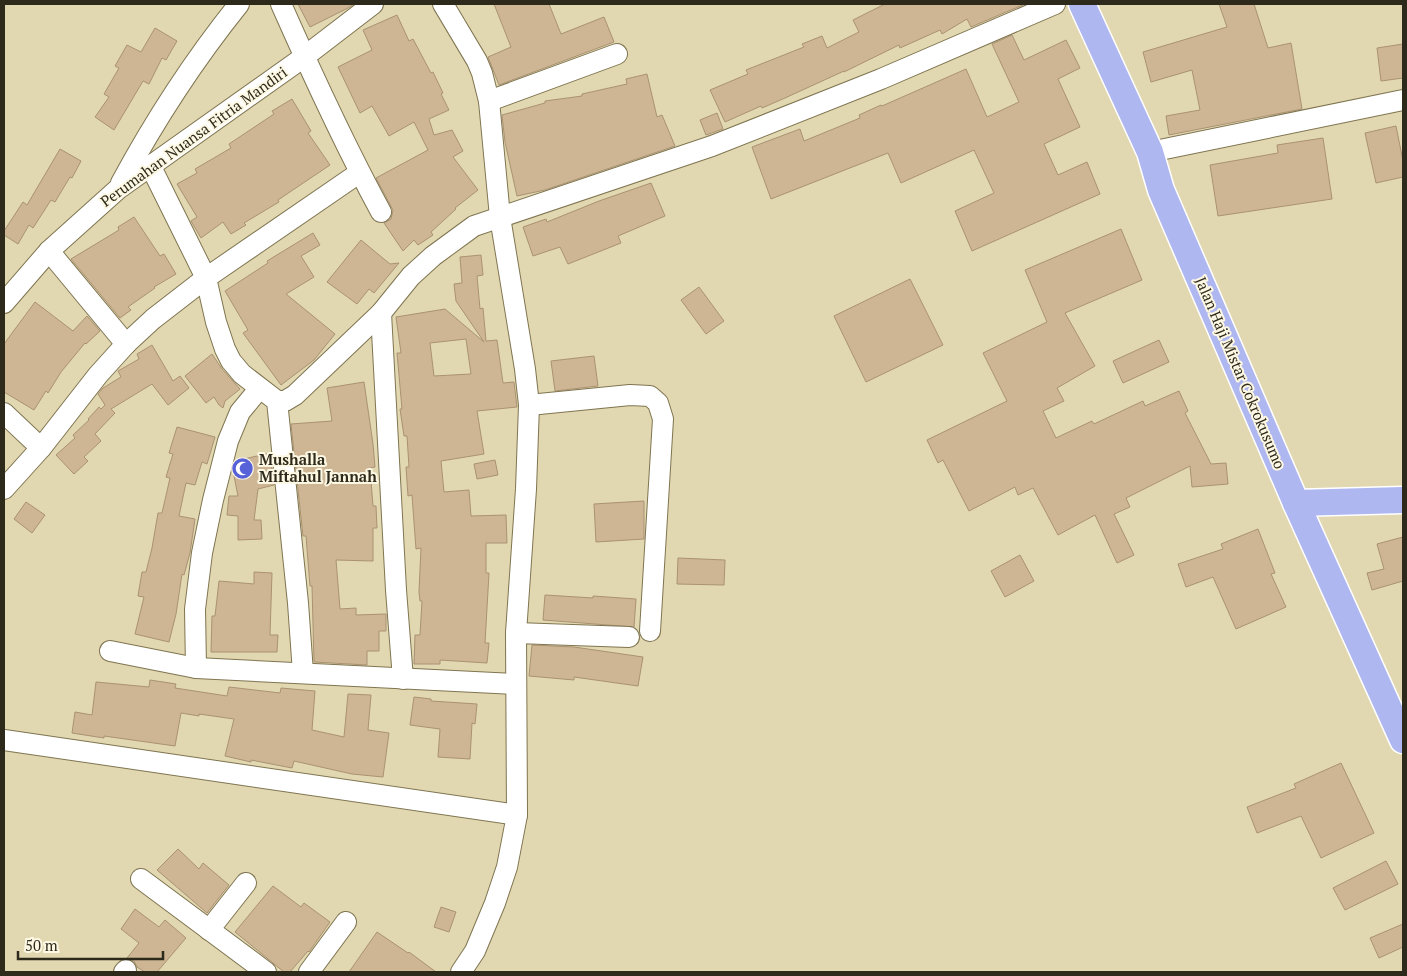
<svg xmlns="http://www.w3.org/2000/svg" width="1407" height="976" viewBox="0 0 1407 976" font-family="'PT Serif',serif">
	<style>
		.building { fill: #ceb695; stroke: #aa9272; fill-rule: evenodd }
		.lines { fill: none; stroke-linecap: round; stroke-linejoin: round }
		.minor-casing { stroke: #7f7551; stroke-width: 22 }
		.major-casing { stroke: #fff; stroke-width: 29 }
		.minor { stroke: #fff; stroke-width: 20 }
		.major { stroke: #afb7f1; stroke-width: 26 }
		.labels { text-anchor: middle; stroke-width: 4; stroke-linejoin: round; paint-order: stroke }
		.street-label { font-size: 15px; fill: #2e2a1b; stroke: #fdf8e4 }
		.poi-label { font-size: 15px; font-weight: bold; fill: #2e2a1b; stroke: #fdf8e4; text-anchor: start }
	</style>
	<rect width="100%" height="100%" fill="#e1d7b0"/>
	<g class="building">
		<polygon points="298,4 354,4 348,8 310,27"/>
		<polygon points="494,4 549,4 561,34 604,17 614,42 499,85 488,57 511,47"/>
		<polygon points="885,4 1025,4 971,27 967,19 942,34 940,30 900,48 899,45 844,72 844,71 785,98 762,108 761,106 725,122 710,90 748,74 746,70 804,47 802,44 822,36 827,48 859,32 853,20"/>
		<polygon points="1219,4 1254,4 1268,48 1291,43 1302,109 1169,135 1166,116 1200,110 1192,70 1151,82 1143,52 1227,27"/>
		<polygon points="397,15 409,41 413,39 431,73 433,72 443,93 441,94 449,110 429,119 434,135 452,130 463,151 453,157 478,190 455,208 456,209 431,232 433,235 418,245 414,240 403,251 384,223 391,219 393,210 376,178 428,150 414,122 389,136 372,106 360,113 338,67 372,50 363,30"/>
		<polygon points="155,28 177,41 166,60 162,58 149,84 143,81 114,130 95,117 109,97 104,94 119,68 115,66 127,45 141,52"/>
		<polygon points="1012,35 1024,60 1066,40 1080,68 1058,79 1080,127 1044,144 1058,175 1087,162 1100,194 972,251 955,211 994,193 974,150 901,183 888,153 771,199 752,147 800,129 804,141 860,118 859,115 881,105 882,106 966,69 987,117 1019,102 992,44"/>
		<polygon points="1403,44 1403,78 1381,81 1377,48"/>
		<polygon points="647,74 657,117 662,115 675,146 545,190 517,196 505,142 502,115 545,103 545,101 582,96 582,94 627,84 626,79"/>
		<polygon points="292,99 311,131 308,133 330,165 278,200 279,202 244,223 246,225 231,234 223,222 201,238 191,221 197,217 177,184 197,173 195,169 231,148 229,144 274,114 272,111"/>
		<polygon points="717,113 723,129 706,135 700,120"/>
		<polygon points="1396,126 1403,161 1403,177 1376,183 1365,133"/>
		<polygon points="1323,138 1332,199 1218,216 1210,165 1278,153 1277,145"/>
		<polygon points="60,149 81,161 72,178 70,177 55,202 51,200 33,228 29,225 18,244 4,235 4,231 23,202 27,205"/>
		<polygon points="651,183 665,216 618,236 621,243 568,264 560,247 533,256 523,227 546,219 547,222 599,201"/>
		<polygon points="134,217 160,256 164,254 176,274 154,287 155,288 128,307 131,310 120,318 71,259 119,230 118,227"/>
		<polygon points="1121,229 1142,280 1065,313 1095,366 1057,388 1064,401 1043,411 1056,438 1092,421 1094,424 1143,401 1145,406 1179,391 1188,411 1185,413 1211,464 1226,463 1228,484 1192,487 1190,466 1126,498 1130,507 1114,514 1134,555 1117,563 1095,515 1058,535 1033,488 1018,495 1015,487 969,511 943,460 938,463 927,440 1007,401 983,353 1047,322 1025,270"/>
		<polygon points="313,233 320,245 301,256 314,277 286,294 335,334 314,360 281,385 243,333 248,330 225,291 268,263 267,261"/>
		<polygon points="361,240 390,264 399,263 374,293 369,289 357,304 327,282"/>
		<path d="M481 255 483 275 477 276 480 309 483 308 486 341 497 340 503 383 514 382 517 407 477 411 484 454 441 461 444 492 469 490 471 516 506 515 507 543H486V573H489L485 643H489L487 663 440 660V664H414L415 635H420L422 601H420L419 592 421 548 416 549 412 495 408 496 406 467H409L407 436H404L400 409H402L397 353H401L396 317 445 309 484 342 456 301 454 284 462 283 460 257ZM466 339 471 374 434 376 430 343Z"/>
		<polygon points="910,279 943,345 866,382 834,316"/>
		<polygon points="699,287 724,321 706,334 681,300"/>
		<polygon points="35,302 73,331 87,316 100,331 86,344 85,343 61,372 48,393 46,391 34,410 4,392 4,344"/>
		<polygon points="1159,340 1169,362 1123,383 1113,361"/>
		<polygon points="152,345 173,381 180,376 189,388 168,405 152,384 111,409 115,413 95,434 101,441 84,457 88,461 74,474 56,455 75,438 73,435 89,420 88,419 99,407 101,409 105,405 98,394 103,388 121,377 118,371 139,359 137,354"/>
		<polygon points="212,354 222,369 240,389 225,401 223,408 219,405 214,397 206,403 185,376"/>
		<polygon points="594,356 598,386 555,391 551,361"/>
		<polygon points="364,382 373,444 375,467 370,468 373,506 376,506 377,528 373,528 373,561 336,560 340,609 356,608 356,615 386,614 386,631 379,631 379,651 367,651 367,665 314,662 312,586 310,586 306,536 303,536 291,424 332,421 327,388"/>
		<polygon points="177,427 215,437 207,464 202,462 195,485 186,483 179,516 195,519 190,553 184,575 182,574 176,614 169,642 135,634 144,597 138,596 142,572 146,572 152,548 158,513 162,513 170,478 166,477 173,454 169,453"/>
		<polygon points="270,453 274,485 258,489 254,520 261,520 262,539 238,540 238,516 227,515 229,496 238,496 233,471 235,461"/>
		<polygon points="495,460 498,475 477,479 474,464"/>
		<polygon points="644,501 644,539 596,542 594,504"/>
		<polygon points="26,502 45,515 32,533 14,519"/>
		<polygon points="1258,529 1275,573 1271,574 1286,607 1236,629 1213,577 1186,587 1178,564 1223,549 1221,544"/>
		<polygon points="1403,537 1403,581 1372,590 1367,573 1384,569 1377,544"/>
		<polygon points="1020,555 1034,581 1005,597 991,571"/>
		<polygon points="678,558 725,560 724,585 677,584"/>
		<polygon points="254,572 272,573 270,635 278,635 277,652 211,652 212,616 215,616 219,581 254,584"/>
		<polygon points="545,595 593,598 593,596 636,599 634,627 543,620"/>
		<polygon points="532,645 574,647 643,657 638,686 574,677 574,680 529,676"/>
		<polygon points="150,680 176,684 175,688 227,696 229,687 280,693 281,688 315,691 312,730 344,737 348,694 371,695 368,730 389,733 383,777 352,774 294,761 292,768 251,760 251,762 225,756 234,719 199,714 199,716 181,713 175,746 104,736 104,738 72,733 75,712 92,715 96,682 149,687"/>
		<polygon points="414,697 431,699 431,701 477,704 475,724 472,723 470,759 438,757 440,729 410,725"/>
		<polygon points="1341,763 1374,833 1321,858 1301,816 1257,833 1247,807 1296,788 1294,784"/>
		<polygon points="178,849 199,869 203,863 229,885 207,913 157,870"/>
		<polygon points="1386,861 1398,884 1345,910 1333,888"/>
		<polygon points="273,886 301,907 304,903 330,922 309,952 308,951 290,972 284,972 235,932"/>
		<polygon points="441,907 456,912 449,932 434,927"/>
		<polygon points="135,909 159,927 165,920 186,938 157,972 145,972 137,967 134,961 127,958 139,943 121,929"/>
		<polygon points="1403,924 1403,947 1379,958 1370,938"/>
		<polygon points="377,932 408,953 409,952 436,972 349,972"/>
	</g>
	<g class="lines">
		<defs>
			<g id="minor">
				<path d="M281 4C312 74 344 144 381 212"/>
				<polyline points="443,4 477,61 482,73 489,101 500,217 525,369 529,405 526,489 516,633 517,815 507,867 495,903 475,951 461,972"/>
				<polyline points="489,101 617,54"/>
				<polyline points="1150,152 1403,100"/>
				<polyline points="150,165 206,278 216,322 225,349 231,361 242,374 277,401 298,603 303,673"/>
				<path d="M121 183C155 120 194 60 239 4"/>
				<polyline points="49,251 126,344"/>
				<polyline points="4,303 49,251 118,189 304,57 373,4"/>
				<polyline points="381,313 396,590 403,679"/>
				<polyline points="277,401 285,401 295,395 381,313 411,276 433,256 474,226 712,146 881,79 1055,4"/>
				<polyline points="529,405 630,395 650,396 658,403 663,419 650,631"/>
				<polyline points="4,413 41,448"/>
				<polyline points="4,489 41,448 98,375 126,344 153,319 206,278 359,173"/>
				<polyline points="516,633 629,637"/>
				<polyline points="110,651 196,668 515,684"/>
				<polyline points="196,668 195,609 202,553 213,500 228,441 240,412 259,389"/>
				<polyline points="4,740 517,815"/>
				<polyline points="141,879 266,972"/>
				<polyline points="209,930 246,883"/>
				<polyline points="124,972 126,970"/>
				<polyline points="309,972 346,922"/>
			</g>
			<g id="major">
				<polyline points="1082,4 1150,152 1161,190 1296,503 1403,740"/>
				<polyline points="1296,503 1403,500"/>
			</g>
		</defs>
		<use href="#minor" class="minor-casing"/>
		<use href="#major" class="major-casing"/>
		<use href="#minor" class="minor"/>
		<use href="#major" class="major"/>
	</g>
	<defs>
		<symbol id="mosque-disc" viewBox="-11 -11 22 22"><circle r="9.5" fill="#5761d8" stroke="#fdf8e4"/><path d="M3.5-4.9A6 6 0 1 0 3.5 4.9A5 5 0 1 1 3.5-4.9Z" fill="#fff"/></symbol>
	</defs>
	<g fill-rule="evenodd">
		<use href="#mosque-disc" x="230" y="456" width="25" height="25"/>
	</g>
	<g class="labels">
		<g class="street-label">
			<text transform="translate(194 137) rotate(-36)" y="5">Perumahan Nuansa Fitria Mandiri</text>
			<text transform="translate(1240 373) rotate(67)" y="5">Jalan Haji Mistar Cokrokusumo</text>
		</g>
		<g class="poi-label">
			<text x="259" y="465">Mushalla<tspan x="259" dy="17">Miftahul Jannah</tspan></text>
		</g>
	</g>
	<rect width="1407" height="976" fill="none" stroke="#2e2a1b" stroke-width="10"/>
	<path d="M18 951v8h145v-8" fill="none" stroke="#2e2a1b" stroke-width="2.5"/>
	<text x="25" y="951" font-size="15" fill="#2e2a1b" stroke="#fdf8e4" stroke-width="4" paint-order="stroke">50 m</text>
</svg>
